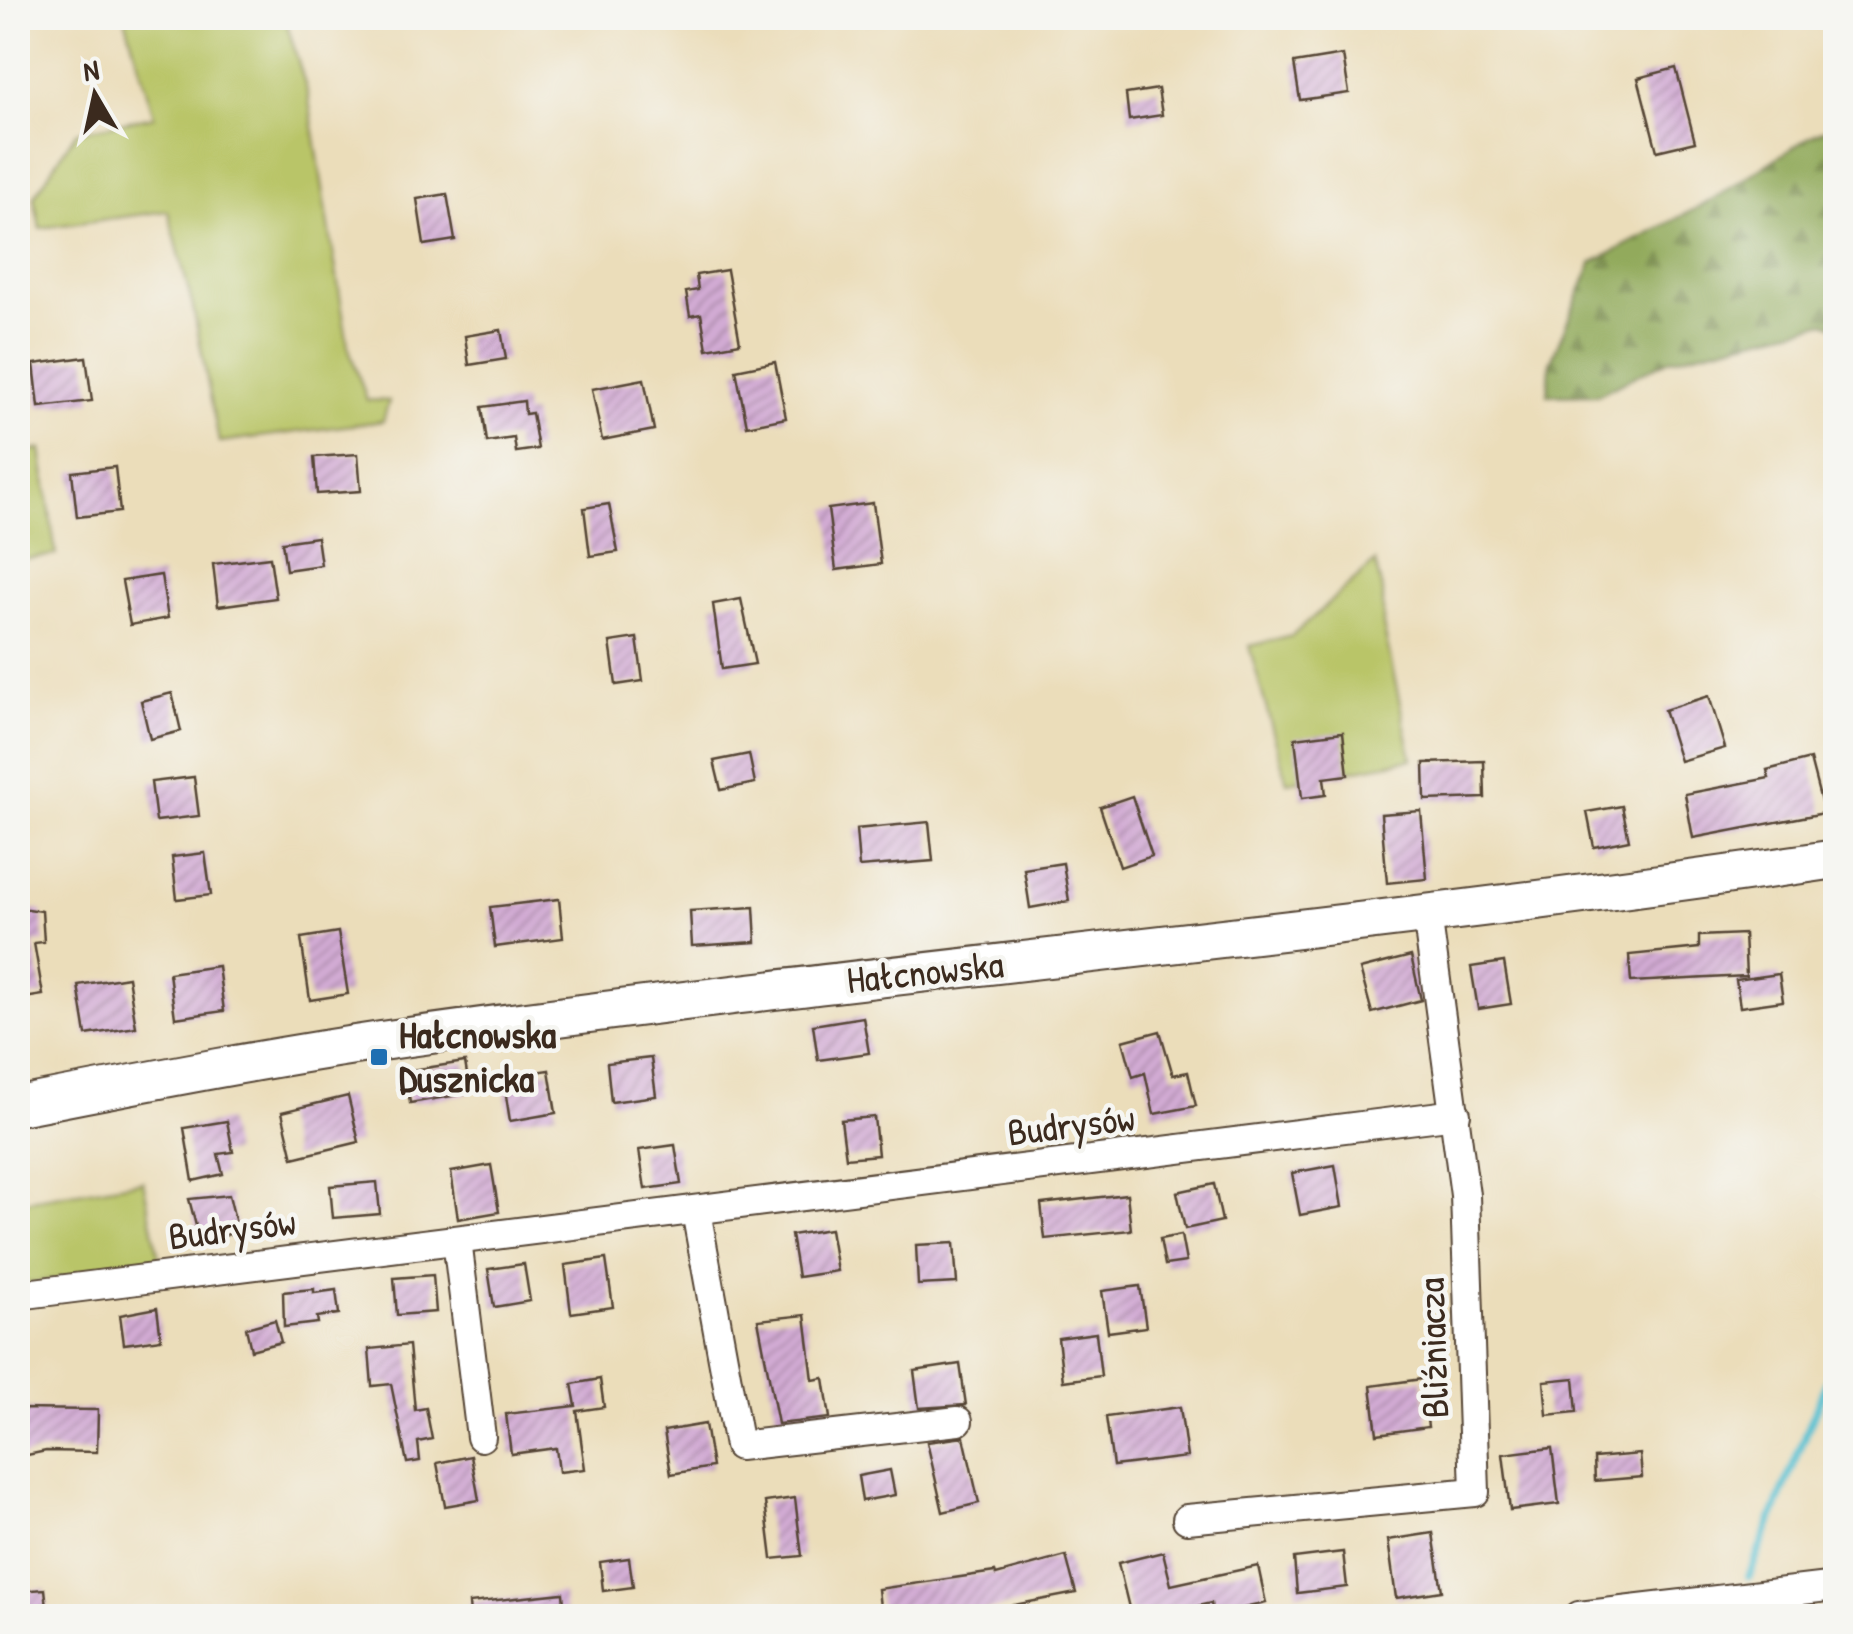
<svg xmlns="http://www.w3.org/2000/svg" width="1853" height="1634" viewBox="0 0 1853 1634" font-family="'Patrick Hand',sans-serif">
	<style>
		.green { fill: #b9c567; stroke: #7a7842; stroke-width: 2.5 }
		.forest { fill: url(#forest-firs); stroke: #666a3d; stroke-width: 2.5 }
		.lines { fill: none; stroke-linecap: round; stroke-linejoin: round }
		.stream { stroke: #52bdcd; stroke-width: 8 }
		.building { fill: url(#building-hatch) }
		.street-casing { stroke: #554535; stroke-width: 32 }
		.secondary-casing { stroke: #554535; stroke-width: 42 }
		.street { stroke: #fff; stroke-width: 28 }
		.secondary { stroke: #fff; stroke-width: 38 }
		.poi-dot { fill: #1f6fb2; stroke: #f6f6f2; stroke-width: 4 }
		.labels { text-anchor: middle; stroke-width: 9; stroke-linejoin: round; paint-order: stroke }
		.street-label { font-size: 38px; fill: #3b2a1e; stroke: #f6f6f2 }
		.poi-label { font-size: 38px; font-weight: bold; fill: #3b2a1e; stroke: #f6f6f2; text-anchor: start }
	</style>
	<defs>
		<pattern id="forest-firs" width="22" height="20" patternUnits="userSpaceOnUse" patternTransform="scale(2.5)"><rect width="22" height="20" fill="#92aa5c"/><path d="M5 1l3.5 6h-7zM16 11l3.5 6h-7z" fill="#788b4b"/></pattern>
		<pattern id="building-hatch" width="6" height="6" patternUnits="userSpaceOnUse" patternTransform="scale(2.5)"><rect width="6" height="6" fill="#d2abd4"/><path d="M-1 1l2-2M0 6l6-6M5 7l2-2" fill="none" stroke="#ac8bab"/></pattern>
	</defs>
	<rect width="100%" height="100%" fill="#f6f6f2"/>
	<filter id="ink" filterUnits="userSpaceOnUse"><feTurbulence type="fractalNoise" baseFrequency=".01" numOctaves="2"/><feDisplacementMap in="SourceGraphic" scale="20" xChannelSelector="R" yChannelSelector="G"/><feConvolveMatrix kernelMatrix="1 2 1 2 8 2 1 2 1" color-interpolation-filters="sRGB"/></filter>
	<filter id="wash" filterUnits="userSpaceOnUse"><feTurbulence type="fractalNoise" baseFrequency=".0048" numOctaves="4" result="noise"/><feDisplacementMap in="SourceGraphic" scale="40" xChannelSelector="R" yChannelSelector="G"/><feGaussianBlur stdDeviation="2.25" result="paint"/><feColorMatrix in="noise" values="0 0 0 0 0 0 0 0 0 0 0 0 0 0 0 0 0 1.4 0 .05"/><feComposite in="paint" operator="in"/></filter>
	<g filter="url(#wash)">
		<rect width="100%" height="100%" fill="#ebddba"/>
		<g class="green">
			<polygon points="125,18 285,18 308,94 348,346 367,400 389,401 383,421 219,442 193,307 168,211 40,228 34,197 76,132 154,116"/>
			<polygon points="41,449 56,555 18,560 18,454"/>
			<polygon points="1375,562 1383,594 1383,625 1412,759 1287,782 1249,646 1292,636"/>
			<polygon points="143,1181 160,1263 18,1285 18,1202"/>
		</g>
		<polygon class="forest" points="1835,125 1835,326 1825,322 1670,359 1599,394 1548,395 1550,363 1592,263 1712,200 1809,137"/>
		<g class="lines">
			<polyline class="stream" points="1749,1576 1836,1359"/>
		</g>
		<g id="blocks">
			<g class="building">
				<polygon points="1343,55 1349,93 1300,100 1294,63"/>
				<polygon points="1676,68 1695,142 1657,151 1638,78"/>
				<polygon points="1158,89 1162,115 1129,120 1126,94"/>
				<polygon points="447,194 455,240 424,245 417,199"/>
				<polygon points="727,270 740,343 707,349 701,314 690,316 686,292 698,290 696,275"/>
				<polygon points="501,330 506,359 469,365 465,336"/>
				<polygon points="86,357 92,401 39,407 34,364"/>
				<polygon points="775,362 786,418 747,426 736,370"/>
				<polygon points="644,379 654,430 602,440 592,389"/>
				<polygon points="524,401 525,414 532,413 538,449 516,452 514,438 487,442 482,407"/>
				<polygon points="358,454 361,491 317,494 314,457"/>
				<polygon points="115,467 120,512 77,517 72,472"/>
				<polygon points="873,503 881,564 836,570 828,509"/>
				<polygon points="609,504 618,552 590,556 584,508"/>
				<polygon points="317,537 321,565 286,570 282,542"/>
				<polygon points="270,557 276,598 218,606 213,564"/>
				<polygon points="161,575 168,618 130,625 122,581"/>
				<polygon points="741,599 755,664 722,669 713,604"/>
				<polygon points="637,638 643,681 616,685 610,642"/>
				<polygon points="172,693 181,731 150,739 141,701"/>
				<polygon points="1709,696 1725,748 1680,761 1664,710"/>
				<polygon points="1343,732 1348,775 1324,778 1326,795 1302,798 1295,738"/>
				<polygon points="749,754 755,783 721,790 714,761"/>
				<polygon points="1810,759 1824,813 1693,838 1685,794 1769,778 1767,770"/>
				<polygon points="1484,761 1485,798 1425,800 1424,763"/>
				<polygon points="194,777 199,816 156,821 151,782"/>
				<polygon points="1132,796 1152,856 1120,867 1100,807"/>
				<polygon points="1622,806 1629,840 1594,847 1587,812"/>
				<polygon points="1421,811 1427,879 1387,883 1381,814"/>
				<polygon points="929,822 933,861 859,867 856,829"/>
				<polygon points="205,853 211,895 177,899 172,857"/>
				<polygon points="1063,863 1069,901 1030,908 1024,869"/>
				<polygon points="559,899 563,938 495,947 490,907"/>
				<polygon points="754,907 756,942 692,946 690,911"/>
				<polygon points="28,909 42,911 44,942 34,943 43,995 18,999 18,910"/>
				<polygon points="338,932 348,994 310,1000 301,938"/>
				<polygon points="1744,934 1746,976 1631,982 1629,955 1699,948 1699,936"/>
				<polygon points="1411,956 1421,1000 1372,1013 1360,969"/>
				<polygon points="1504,962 1511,1004 1478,1009 1471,967"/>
				<polygon points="218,966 224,1011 175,1018 169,973"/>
				<polygon points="1779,974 1783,1001 1740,1007 1736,980"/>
				<polygon points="128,977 136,1027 86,1035 78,985"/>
				<polygon points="863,1017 869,1053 818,1060 813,1025"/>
				<polygon points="1160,1031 1173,1075 1188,1072 1196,1106 1154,1114 1145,1073 1133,1077 1123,1041"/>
				<polygon points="651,1058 656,1096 611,1102 607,1063"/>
				<polygon points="465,1062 470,1093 410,1103 405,1071"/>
				<polygon points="549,1070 556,1113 510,1121 503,1077"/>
				<polygon points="348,1096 359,1142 293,1158 282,1112"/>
				<polygon points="874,1117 878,1155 846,1158 841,1120"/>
				<polygon points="227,1121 233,1152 218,1154 223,1174 193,1181 184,1128"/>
				<polygon points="675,1145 681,1184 645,1189 639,1150"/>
				<polygon points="491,1165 499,1212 458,1219 451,1172"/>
				<polygon points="1335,1165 1342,1207 1300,1215 1292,1173"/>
				<polygon points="377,1182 380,1214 333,1218 330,1186"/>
				<polygon points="1214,1184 1222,1221 1185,1229 1177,1192"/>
				<polygon points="1127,1194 1131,1230 1045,1239 1041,1204"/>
				<polygon points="229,1195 238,1232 200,1241 189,1199"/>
				<polygon points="830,1229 837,1271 798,1277 791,1235"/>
				<polygon points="1181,1235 1186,1262 1165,1265 1160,1239"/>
				<polygon points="954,1243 957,1283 918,1285 916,1245"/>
				<polygon points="606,1259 613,1307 571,1313 565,1265"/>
				<polygon points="524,1264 530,1301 494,1307 488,1269"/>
				<polygon points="433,1275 436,1312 397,1315 394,1278"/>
				<polygon points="1140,1286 1146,1327 1108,1332 1102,1291"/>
				<polygon points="314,1289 314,1293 336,1290 339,1314 317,1317 318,1323 284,1327 283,1292"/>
				<polygon points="157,1308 161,1339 124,1344 120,1315"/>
				<polygon points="805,1315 813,1380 824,1378 830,1418 778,1424 758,1320"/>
				<polygon points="275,1320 281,1342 251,1350 246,1328"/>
				<polygon points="1096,1333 1101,1376 1063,1381 1058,1338"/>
				<polygon points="409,1345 415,1410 426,1408 432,1439 418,1442 420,1461 407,1463 391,1384 372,1386 369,1349"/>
				<polygon points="960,1364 966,1405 919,1408 914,1371"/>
				<polygon points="1574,1378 1577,1412 1547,1415 1544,1381"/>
				<polygon points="600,1379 604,1407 577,1411 585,1469 559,1472 556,1448 511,1454 506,1414 576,1406 572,1384"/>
				<polygon points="1422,1379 1428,1427 1377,1434 1371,1386"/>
				<polygon points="1180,1407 1187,1457 1113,1466 1106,1417"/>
				<polygon points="18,1409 98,1410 97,1452 46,1451 18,1457"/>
				<polygon points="705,1424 712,1467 671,1474 664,1431"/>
				<polygon points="964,1437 979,1503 943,1512 927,1442"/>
				<polygon points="1552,1448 1559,1504 1510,1510 1503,1454"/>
				<polygon points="1640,1454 1642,1477 1595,1481 1594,1458"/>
				<polygon points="471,1456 479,1500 445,1506 437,1463"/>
				<polygon points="890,1470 895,1495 862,1501 858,1476"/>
				<polygon points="795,1498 802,1556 772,1559 765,1502"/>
				<polygon points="1433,1533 1442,1591 1396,1598 1388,1540"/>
				<polygon points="1163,1552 1171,1585 1258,1566 1266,1603 1213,1615 1211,1603 1153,1616 1131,1616 1118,1563"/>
				<polygon points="1343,1552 1347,1587 1297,1593 1294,1558"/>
				<polygon points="1066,1556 1076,1593 957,1616 881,1616 878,1589 995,1572 996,1575"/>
				<polygon points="629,1558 633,1587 603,1591 600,1562"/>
				<polygon points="45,1589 48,1616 18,1616 18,1591"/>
				<polygon points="563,1593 565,1616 470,1616 469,1603"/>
			</g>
		</g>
	</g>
	<g filter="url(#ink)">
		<use href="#blocks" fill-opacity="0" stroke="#554535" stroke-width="2.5"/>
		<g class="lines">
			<defs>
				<g id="street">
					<polyline points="696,1211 739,1446 958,1421"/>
					<polyline points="457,1240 481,1437"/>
					<polyline points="18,1295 1456,1114"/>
					<polyline points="1187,1519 1475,1492 1465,1195 1427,914"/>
					<polyline points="1579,1616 1836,1586"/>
				</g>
				<path id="secondary" d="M18 1106C138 1083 259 1059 381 1041 865 972 1352 931 1836 859"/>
			</defs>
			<use href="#street" class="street-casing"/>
			<use href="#secondary" class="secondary-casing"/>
			<use href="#street" class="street"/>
			<use href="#secondary" class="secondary"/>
		</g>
	</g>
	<rect class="poi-dot" x="369" y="1047" width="20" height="20" rx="5"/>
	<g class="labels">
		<g class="street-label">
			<text transform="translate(925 972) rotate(-6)" y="13">Hałcnowska</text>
			<text transform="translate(1071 1125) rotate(-7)" y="13">Budrysów</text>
			<text transform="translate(232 1229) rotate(-7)" y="13">Budrysów</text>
			<text transform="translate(1433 1348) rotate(-92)" y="13">Bliźniacza</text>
		</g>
		<g class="poi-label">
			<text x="399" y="1048">Hałcnowska<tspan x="399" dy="44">Dusznicka</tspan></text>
		</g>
	</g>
	<rect width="1853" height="1634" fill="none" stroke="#f6f6f2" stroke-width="60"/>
	<g transform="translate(95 95) rotate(351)" stroke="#f6f6f2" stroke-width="8" paint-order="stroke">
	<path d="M0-8L18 38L0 25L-18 38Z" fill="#3b2a1e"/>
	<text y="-15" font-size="28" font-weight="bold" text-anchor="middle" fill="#3b2a1e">N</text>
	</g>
</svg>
